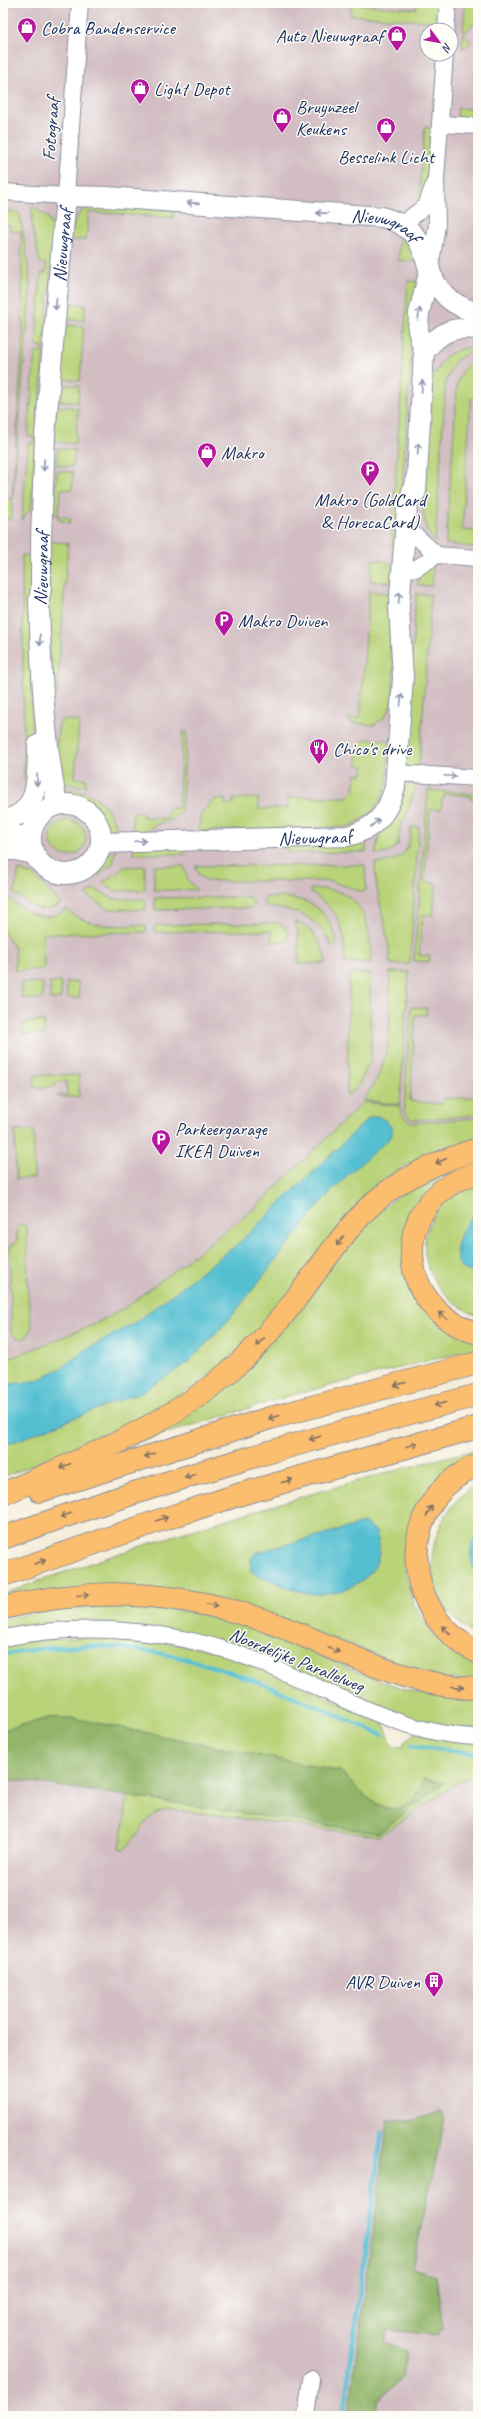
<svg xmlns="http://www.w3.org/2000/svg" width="481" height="2419" viewBox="0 0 481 2419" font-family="Caveat,sans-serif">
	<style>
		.industrial { fill: #d2bec2; fill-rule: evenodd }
		.green { fill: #b9d379; stroke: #6a816c }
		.forest { fill: #92b569; stroke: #567264 }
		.water { fill: #55bfd2; stroke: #387798 }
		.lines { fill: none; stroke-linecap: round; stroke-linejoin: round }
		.stream { stroke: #55bfd2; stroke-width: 4.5 }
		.minor-casing { stroke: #888e9d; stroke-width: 18 }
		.tertiary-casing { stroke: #888e9d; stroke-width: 22 }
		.motorway-casing { stroke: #888e9d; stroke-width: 24 }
		.minor { stroke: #fff; stroke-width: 16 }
		.tertiary { stroke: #fff; stroke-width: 20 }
		.motorway { stroke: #fbbd6e; stroke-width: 22 }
		.oneway { stroke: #8d97ae }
		.oneway2 { stroke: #806f65 }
		.labels { text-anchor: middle; stroke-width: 3; stroke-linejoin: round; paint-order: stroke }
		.poi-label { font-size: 19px; fill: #1b2f5e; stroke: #fdfcf7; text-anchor: start }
		.street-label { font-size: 19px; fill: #1b2f5e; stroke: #fdfcf7 }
	</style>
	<rect width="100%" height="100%" fill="#fdfcf7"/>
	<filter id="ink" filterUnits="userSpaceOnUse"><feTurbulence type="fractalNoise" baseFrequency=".025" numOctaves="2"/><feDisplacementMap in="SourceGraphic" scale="8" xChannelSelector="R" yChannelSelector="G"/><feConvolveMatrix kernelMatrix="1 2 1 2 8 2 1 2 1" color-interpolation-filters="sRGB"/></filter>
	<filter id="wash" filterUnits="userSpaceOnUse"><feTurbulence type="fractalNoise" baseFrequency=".012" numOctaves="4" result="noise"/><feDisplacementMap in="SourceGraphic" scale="16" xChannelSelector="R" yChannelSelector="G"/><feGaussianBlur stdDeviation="0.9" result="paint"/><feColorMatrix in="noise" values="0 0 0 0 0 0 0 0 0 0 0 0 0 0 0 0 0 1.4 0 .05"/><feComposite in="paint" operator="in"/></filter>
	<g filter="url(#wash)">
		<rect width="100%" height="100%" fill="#f6eedc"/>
		<g class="industrial">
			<path d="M3 3H478V1123L376 1139 3 1417ZM427 30H451V54H427Z"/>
			<polygon points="68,1703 478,1768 478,2416 3,2416 3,1719"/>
		</g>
		<g class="green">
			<polygon points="417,3 440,3 438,22 350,15 351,4 416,9"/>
			<polygon points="465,3 478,3 478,20 464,34 471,42 462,49"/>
			<polygon points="458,108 478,109 478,120 457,117"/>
			<polygon points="425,126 431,129 426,189 418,204"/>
			<polygon points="32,206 48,217 54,230 31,508 22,520 28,443 34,443 34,437 28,436 35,352 41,353 42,346 36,346 41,273 46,273 46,264 40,263 32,226"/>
			<path d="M91 206 174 210 173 218 89 212 86 240H70C73 225 75 212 91 206Z"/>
			<polygon points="3,211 18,212 20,214 29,271 30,290 11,520 3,516 3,498 12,499 23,337 21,232 10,231 10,226 3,223"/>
			<polygon points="400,237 410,247 418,262 398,260"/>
			<polygon points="408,281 420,282 414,313 398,548 391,547"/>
			<polygon points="64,303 85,305 84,321 63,319"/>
			<polygon points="62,325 84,326 80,381 58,378"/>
			<polygon points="478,346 455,361 446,381 435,542 427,531 423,513 432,377 446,356 460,349"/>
			<path d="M478 360V399H471L462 530 478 531V548L446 544 457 387C458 375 465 363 478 360Z"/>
			<polygon points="57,384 79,386 78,402 56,400"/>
			<polygon points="55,406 78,408 75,444 53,441"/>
			<polygon points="56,448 75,450 73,467 57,465 58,452"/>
			<polygon points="57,471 73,472 72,490 61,489 58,516 70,518 70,523 59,520 54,511"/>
			<polygon points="45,541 68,543 57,695 51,701"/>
			<polygon points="22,555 31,556 35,562 32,600 32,783 28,784 24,780"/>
			<path d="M372 559C392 562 394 562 396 583L370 581Z"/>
			<polygon points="433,565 432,586 417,585 421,574"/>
			<polygon points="369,591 395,594 393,699 390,708 385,717 374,725 352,723 349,721 349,718 360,718"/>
			<polygon points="416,594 431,595 419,770 410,770 405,764"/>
			<polygon points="62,720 79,721 75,778 86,779 86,786 58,784 55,761 59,723"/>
			<polygon points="183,732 187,732 181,810 173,820 159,823 142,834 132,836 133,812 143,813 143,817 167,819 168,808 178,808"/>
			<path d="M366 739 389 740C387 783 392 806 348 827L198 831 201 814 213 800 225 799V804L234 803 233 799 258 798 259 809 288 808 287 797H347L354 790 356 774H363L364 766 357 765C358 755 356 744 366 739Z"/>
			<polygon points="418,781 404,822 401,822 398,845 388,853 375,854 379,835 398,810 405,788 412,782"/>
			<path d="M58 789C91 786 113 805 118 837L107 835C101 810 86 799 60 799Z"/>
			<polygon points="428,790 477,794 476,798 471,800 471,796 445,794 444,798 442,799 441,810 430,809 424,882 436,883 433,915 423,915 419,955 430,956 429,962 414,961"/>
			<circle cx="68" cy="838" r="18"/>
			<path d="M411 827H419L410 964H390C389 927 375 899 375 863 403 861 409 854 411 827Z"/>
			<polygon points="362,841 366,844 366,852 287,853 286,845"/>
			<polygon points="133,847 188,847 186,854 133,854"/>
			<path d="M116 850 113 863 99 876C98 865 105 854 116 850Z"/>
			<polygon points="365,865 366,890 363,892 330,881 207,881 200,876 195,866"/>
			<polygon points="145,866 145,890 114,891 102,883 125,867"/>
			<polygon points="154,866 184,866 188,880 197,890 154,890"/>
			<path d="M19 870 35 876 61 904C41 916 30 905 14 893Z"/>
			<polygon points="95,889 114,899 145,899 146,910 108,909 86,895"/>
			<path d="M311 889C362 886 371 920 371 962L345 963C344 927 342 913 310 892Z"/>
			<path d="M3 894C23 909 42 927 66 909 90 929 117 926 146 925V932L43 934 44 969 15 971V949L3 931Z"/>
			<polygon points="250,897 255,904 250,908 155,910 155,898"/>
			<path d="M266 897C294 897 320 899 332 928 335 934 338 940 335 946L333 947C315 916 300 910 265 907L264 901Z"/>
			<path d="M294 922C313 925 323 945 326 963L299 964 298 930Z"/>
			<polygon points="279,923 284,926 289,934 287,942 271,942 271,931 155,932 155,925"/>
			<path d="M390 972H409L400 1105 363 1100C396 1058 389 1022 390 972Z"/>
			<polygon points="370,973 371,1060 357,1088 347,1096 349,974"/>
			<polygon points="61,982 61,999 50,999 50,983"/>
			<rect x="67" y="982" width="12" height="16"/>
			<polygon points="21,983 43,983 43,999 22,999"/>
			<polygon points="411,1007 427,1008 426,1015 415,1015 410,1101 442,1104 442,1099 478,1097 478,1115 413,1120 409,1118 404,1112"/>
			<polygon points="44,1021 44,1034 23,1034 23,1022"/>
			<polygon points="35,1075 79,1075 79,1097 58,1097 58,1095 67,1095 66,1081 55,1083 55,1087 34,1087"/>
			<path d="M363 1102 400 1106C400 1114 406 1121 413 1123L478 1118V1141C443 1149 416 1157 386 1178 364 1192 349 1215 333 1236 298 1280 266 1328 223 1364 158 1418 81 1446 3 1477V1361L93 1325 126 1307 254 1209Z"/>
			<polygon points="15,1131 34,1131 34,1178 16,1179"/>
			<polygon points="451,1170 439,1178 419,1200 408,1272 478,1338 478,1348 289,1396 118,1448 180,1416 351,1237 413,1182"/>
			<path d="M478 1184V1316C433 1298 405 1248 441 1206 450 1195 465 1190 478 1184Z"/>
			<polygon points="22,1224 27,1227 28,1295 32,1327 27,1337 22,1339 15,1337 11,1332 10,1246 17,1242 17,1228"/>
			<path d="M478 1449V1457L409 1533 405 1570 414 1604 430 1630 441 1642 459 1655 478 1663V1682L444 1679 247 1608 3 1601V1594C159 1537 317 1490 478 1449Z"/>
			<path d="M478 1482V1637C414 1601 420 1521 478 1482Z"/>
			<path d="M121 1605C161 1607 199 1612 237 1623 318 1647 391 1700 478 1700V1735L451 1732 178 1636 3 1635V1619L47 1610Z"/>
			<path d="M126 1635 222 1652 383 1721 392 1746 402 1747 405 1741 414 1733 478 1741V1775L464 1779 379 1836 168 1809C143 1815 141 1836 123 1850H120L128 1796 379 1833 444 1783 424 1779C404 1834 366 1801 342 1772L53 1717 3 1730V1642Z"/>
		</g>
		<g class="forest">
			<path d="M53 1717 73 1718 342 1772C366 1801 404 1834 424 1779L444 1783 379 1833 17 1780 3 1784V1730Z"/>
			<polygon points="440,2112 445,2119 412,2268 436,2275 443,2328 437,2335 387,2330 384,2343 407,2352 403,2377 379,2398 376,2416 348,2416 388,2120 411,2121"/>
		</g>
		<g class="water">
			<polygon points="378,1116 387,1122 393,1130 391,1137 353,1170 324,1199 227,1322 187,1363 143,1391 3,1446 3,1385 35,1381 61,1368 87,1349 133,1324 239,1243 369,1118"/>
			<path d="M478 1212V1272C442 1274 458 1224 478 1212Z"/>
			<path d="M364 1523 375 1530C392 1572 352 1594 315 1594 300 1594 274 1581 259 1576L251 1571V1559L256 1553Z"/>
			<path d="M478 1533V1577C470 1562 467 1548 478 1533Z"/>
		</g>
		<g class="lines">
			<g class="stream">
				<path d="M3 1655C147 1624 254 1679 382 1735"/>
				<polyline points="411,1746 478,1754"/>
				<polyline points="400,2415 465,2416"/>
				<polyline points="343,2416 382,2131"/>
			</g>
		</g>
	</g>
	<g filter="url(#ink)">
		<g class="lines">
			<defs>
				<g id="minor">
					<polyline points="446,30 448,3"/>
					<polyline points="440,124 478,126"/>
					<polyline points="3,192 66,196 80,3"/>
					<polyline points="402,224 426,206 434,184"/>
					<polyline points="430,269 437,225 436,179 445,54"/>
					<polyline points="416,536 437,555 478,558"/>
					<polyline points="415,569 437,555"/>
					<polyline points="396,773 478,778"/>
					<path d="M3 1638C90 1621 183 1630 265 1664 334 1692 401 1735 478 1737"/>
					<polyline points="306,2416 311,2379"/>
				</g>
				<g id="tertiary">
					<path d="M424 352C441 331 451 327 478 329"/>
					<polyline points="416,492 424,352 418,330 419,313 430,269"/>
					<circle cx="66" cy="839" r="35"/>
					<path id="s1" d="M57 804C44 738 41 669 39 601L41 588V538L45 436 66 196 107 197 382 217C435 232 416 262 443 293 452 304 465 309 478 313"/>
					<path d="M3 820C41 814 37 775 38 745"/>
					<polyline points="3,836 31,836"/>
					<path id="s2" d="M101 843 347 836C374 830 388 814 395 787L403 678 399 607 407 508 416 478"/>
					<polyline points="3,850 15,850 34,854"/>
				</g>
				<g id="motorway">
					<path d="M478 1173C389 1196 391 1309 478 1333"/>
					<path d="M478 1465C394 1500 398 1615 478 1652"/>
					<polyline points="40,1491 270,1418 478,1363"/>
					<path d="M3 1494C85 1457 170 1426 238 1364 285 1321 313 1272 353 1224 385 1185 431 1163 478 1149"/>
					<path d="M3 1538C159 1481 318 1437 478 1395"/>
					<polyline points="3,1575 155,1522 241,1494 478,1427"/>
					<path d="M3 1608C95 1585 188 1592 277 1625 343 1650 406 1688 478 1688"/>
				</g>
			</defs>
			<use href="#minor" class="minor-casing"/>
			<use href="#tertiary" class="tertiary-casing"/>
			<use href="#motorway" class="motorway-casing"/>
			<use href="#minor" class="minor"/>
			<use href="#tertiary" class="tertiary"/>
			<use href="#motorway" class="motorway"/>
		</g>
		<defs><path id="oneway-shaft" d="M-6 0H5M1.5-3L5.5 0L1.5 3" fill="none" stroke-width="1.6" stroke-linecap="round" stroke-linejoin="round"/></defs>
		<g class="oneway">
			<use href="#oneway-shaft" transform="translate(193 203) rotate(-176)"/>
			<use href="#oneway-shaft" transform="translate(322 213) rotate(-176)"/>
			<use href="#oneway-shaft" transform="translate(56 304) rotate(95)"/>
			<use href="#oneway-shaft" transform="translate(419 314) rotate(-81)"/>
			<use href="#oneway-shaft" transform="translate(422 386) rotate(-86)"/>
			<use href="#oneway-shaft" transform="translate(418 449) rotate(-86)"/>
			<use href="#oneway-shaft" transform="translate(44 465) rotate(92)"/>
			<use href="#oneway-shaft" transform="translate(399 598) rotate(-86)"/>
			<use href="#oneway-shaft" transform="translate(40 640) rotate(88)"/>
			<use href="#oneway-shaft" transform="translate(401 700) rotate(-85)"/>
			<use href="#oneway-shaft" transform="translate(450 776) rotate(3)"/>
			<use href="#oneway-shaft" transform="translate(37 780) rotate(92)"/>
			<use href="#oneway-shaft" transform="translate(375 823) rotate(-40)"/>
			<use href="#oneway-shaft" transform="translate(140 841) rotate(-5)"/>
		</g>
		<g class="oneway2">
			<use href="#oneway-shaft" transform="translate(441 1161) rotate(156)"/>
			<use href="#oneway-shaft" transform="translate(340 1241) rotate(126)"/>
			<use href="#oneway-shaft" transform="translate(443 1316) rotate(-142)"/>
			<use href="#oneway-shaft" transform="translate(260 1342) rotate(136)"/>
			<use href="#oneway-shaft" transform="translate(400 1384) rotate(165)"/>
			<use href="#oneway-shaft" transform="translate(440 1404) rotate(165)"/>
			<use href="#oneway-shaft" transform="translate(274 1417) rotate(165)"/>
			<use href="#oneway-shaft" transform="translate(315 1438) rotate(164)"/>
			<use href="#oneway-shaft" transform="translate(412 1445) rotate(-15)"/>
			<use href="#oneway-shaft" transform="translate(150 1455) rotate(163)"/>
			<use href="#oneway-shaft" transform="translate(65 1466) rotate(156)"/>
			<use href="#oneway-shaft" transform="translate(190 1476) rotate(163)"/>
			<use href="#oneway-shaft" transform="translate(287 1481) rotate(-16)"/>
			<use href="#oneway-shaft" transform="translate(429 1511) rotate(-62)"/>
			<use href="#oneway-shaft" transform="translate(66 1515) rotate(160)"/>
			<use href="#oneway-shaft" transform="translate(162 1519) rotate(-18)"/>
			<use href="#oneway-shaft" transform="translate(40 1562) rotate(-19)"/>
			<use href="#oneway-shaft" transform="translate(83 1595) rotate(-5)"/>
			<use href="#oneway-shaft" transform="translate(212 1605) rotate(13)"/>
			<use href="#oneway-shaft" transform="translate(446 1630) rotate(-137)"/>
			<use href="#oneway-shaft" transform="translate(334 1650) rotate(23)"/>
			<use href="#oneway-shaft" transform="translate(458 1687) rotate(6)"/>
		</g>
	</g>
	<defs>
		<symbol id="shop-pin" viewBox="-11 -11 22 30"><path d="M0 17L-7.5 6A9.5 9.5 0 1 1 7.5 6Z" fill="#b5179e" stroke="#fdfcf7"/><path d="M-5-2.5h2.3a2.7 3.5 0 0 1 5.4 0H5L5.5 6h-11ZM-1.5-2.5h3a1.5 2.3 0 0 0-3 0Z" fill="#fff"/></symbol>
		<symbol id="parking-pin" viewBox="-11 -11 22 30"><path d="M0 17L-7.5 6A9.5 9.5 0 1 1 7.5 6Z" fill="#b5179e" stroke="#fdfcf7"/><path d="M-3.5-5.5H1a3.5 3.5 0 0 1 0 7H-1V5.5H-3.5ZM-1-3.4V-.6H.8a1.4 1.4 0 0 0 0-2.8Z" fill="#fff"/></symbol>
		<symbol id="restaurant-pin" viewBox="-11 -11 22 30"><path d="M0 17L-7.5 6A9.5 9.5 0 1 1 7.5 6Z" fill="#b5179e" stroke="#fdfcf7"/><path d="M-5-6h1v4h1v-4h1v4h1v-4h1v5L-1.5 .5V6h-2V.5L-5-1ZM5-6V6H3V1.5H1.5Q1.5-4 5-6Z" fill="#fff"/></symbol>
		<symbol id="building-pin" viewBox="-11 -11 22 30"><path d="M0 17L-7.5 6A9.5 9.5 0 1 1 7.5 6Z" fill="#b5179e" stroke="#fdfcf7"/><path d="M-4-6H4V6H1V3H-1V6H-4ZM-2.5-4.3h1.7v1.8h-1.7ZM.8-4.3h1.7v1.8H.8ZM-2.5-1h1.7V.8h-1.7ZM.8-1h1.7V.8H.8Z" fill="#fff"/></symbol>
	</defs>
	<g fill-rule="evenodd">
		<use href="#shop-pin" x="16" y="16" width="22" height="30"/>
		<use href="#shop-pin" x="386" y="24" width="22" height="30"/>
		<use href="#shop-pin" x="129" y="77" width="22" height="30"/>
		<use href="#shop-pin" x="271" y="106" width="22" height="30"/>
		<use href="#shop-pin" x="375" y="116" width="22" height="30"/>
		<use href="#shop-pin" x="196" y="441" width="22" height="30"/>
		<use href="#parking-pin" x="359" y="459" width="22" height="30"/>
		<use href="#parking-pin" x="213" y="609" width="22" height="30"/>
		<use href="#restaurant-pin" x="308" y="737" width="22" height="30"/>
		<use href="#parking-pin" x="150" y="1128" width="22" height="30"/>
		<use href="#building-pin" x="423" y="1970" width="22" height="30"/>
	</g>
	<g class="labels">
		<g class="poi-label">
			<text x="41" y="34">Cobra Bandenservice</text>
			<text x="383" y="42" text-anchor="end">Auto Nieuwgraaf</text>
			<text x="154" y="95">Light Depot</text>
			<text x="296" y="113">Bruynzeel<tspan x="296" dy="22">Keukens</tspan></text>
			<text x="386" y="163" text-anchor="middle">Besselink Licht</text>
			<text x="221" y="459">Makro</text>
			<text x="370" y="506" text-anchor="middle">Makro (GoldCard<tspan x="370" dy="22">&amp; HorecaCard)</tspan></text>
			<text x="238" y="627">Makro Duiven</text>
			<text x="333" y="755">Chico's drive</text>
			<text x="175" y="1135">Parkeergarage<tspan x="175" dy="22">IKEA Duiven</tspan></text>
			<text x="420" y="1988" text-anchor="end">AVR Duiven</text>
		</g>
		<g class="street-label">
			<text transform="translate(50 129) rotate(-86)" y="7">Fotograaf</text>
			<text dy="7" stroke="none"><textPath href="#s1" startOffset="933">Nieuwgraaf</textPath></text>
			<text dy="7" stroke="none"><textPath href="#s1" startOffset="561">Nieuwgraaf</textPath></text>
			<text dy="7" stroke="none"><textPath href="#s1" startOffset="237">Nieuwgraaf</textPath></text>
			<text dy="7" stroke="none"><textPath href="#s2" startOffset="214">Nieuwgraaf</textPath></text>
			<text transform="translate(297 1659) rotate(22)" y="7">Noordelijke Parallelweg</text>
		</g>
	</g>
	<rect width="481" height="2419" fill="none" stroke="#fdfcf7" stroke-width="16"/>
	<g transform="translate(439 42) rotate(122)"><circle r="19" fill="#fdfcf7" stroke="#a3aaba"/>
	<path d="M0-3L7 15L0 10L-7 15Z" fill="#b5179e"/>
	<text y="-6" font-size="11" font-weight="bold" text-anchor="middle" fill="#1b2f5e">N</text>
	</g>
</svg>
